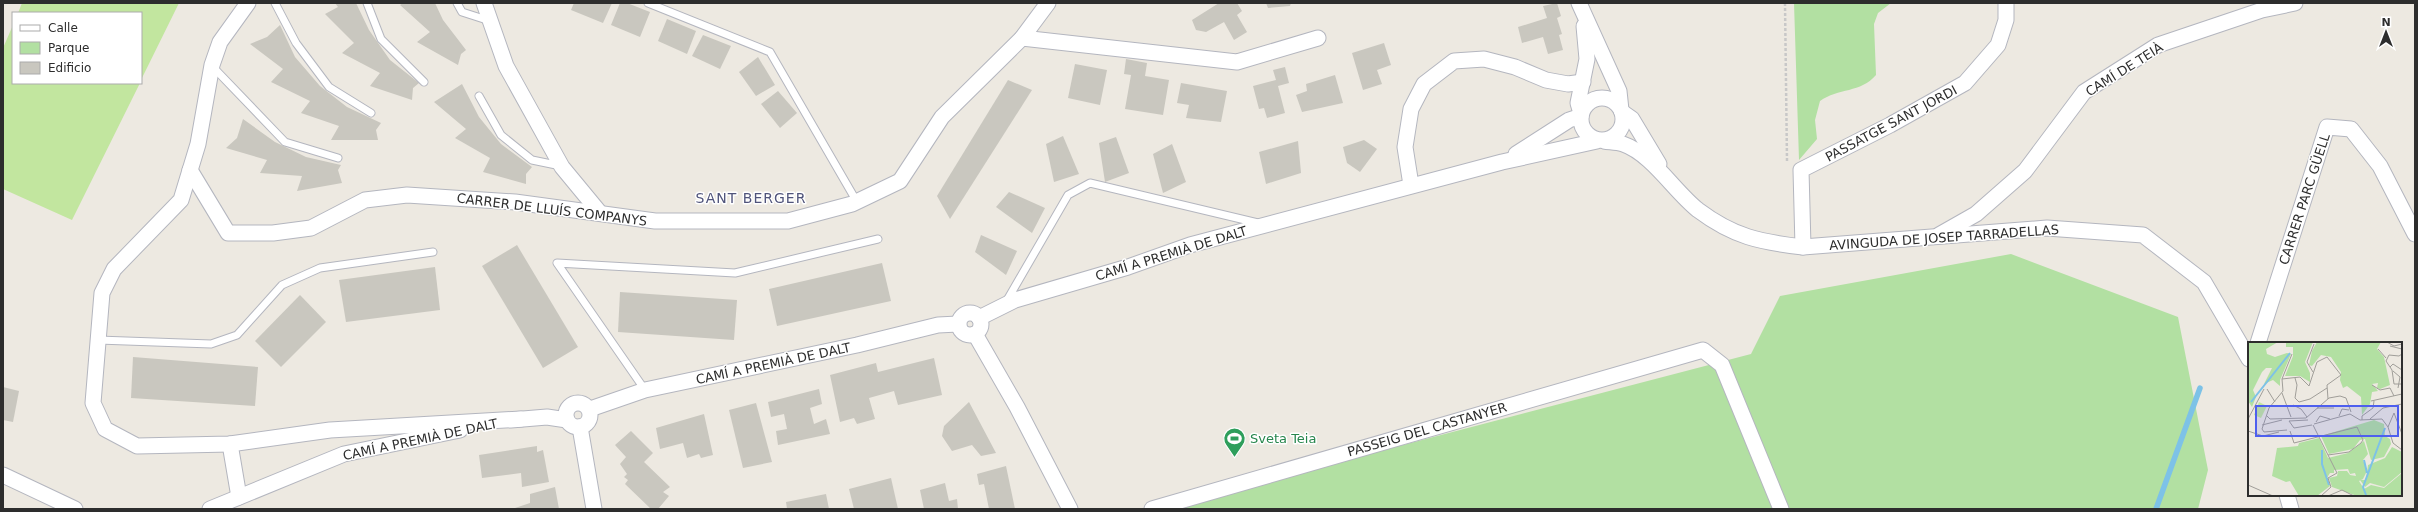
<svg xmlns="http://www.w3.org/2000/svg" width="2418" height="512" viewBox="0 0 2418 512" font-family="'DejaVu Sans',sans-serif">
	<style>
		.green { fill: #b2e0a2 }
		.pitch { fill: #c2e69f }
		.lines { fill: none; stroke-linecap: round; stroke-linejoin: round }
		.stream { stroke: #7dc2e7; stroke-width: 5.5 }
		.building { fill: #c9c7bf }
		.service-casing { stroke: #b4b6bf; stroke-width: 9 }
		.minor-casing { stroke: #b4b6bf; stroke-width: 17 }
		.path { stroke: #c8c8c8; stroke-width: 2.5; stroke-dasharray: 3 2; stroke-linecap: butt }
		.service { stroke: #fff; stroke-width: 7 }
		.minor { stroke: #fff; stroke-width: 15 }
		.labels { text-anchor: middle; stroke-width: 3; stroke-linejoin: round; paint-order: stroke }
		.street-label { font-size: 13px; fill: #2d2d2d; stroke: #fff }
		.leisure-label { font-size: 13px; fill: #27864d; stroke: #fff; text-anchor: start }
		.neighbourhood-label { font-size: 14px; letter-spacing: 1px; fill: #50547b; stroke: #fff }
		.inset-river { fill: none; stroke: #7dc2e7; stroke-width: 2 }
		.inset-road { fill: none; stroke: #a09e99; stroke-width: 1 }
		.view { fill: #4e5fee; fill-opacity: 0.15; stroke: #4e5fee; stroke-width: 2 }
		.inset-edge { fill: none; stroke: #2d2d2d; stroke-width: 2 }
	</style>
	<rect width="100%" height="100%" fill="#ede9e1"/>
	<g class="green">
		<path d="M1794 3H1891L1878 13 1874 24 1876 75C1861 93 1838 88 1820 101L1815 120 1817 139 1799 160Z"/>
		<polygon points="2011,254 2178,317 2208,470 2198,509 1158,509 1751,354 1780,296"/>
	</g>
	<g class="pitch">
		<polygon points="22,3 179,3 141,80 141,13 18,13"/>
		<polygon points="13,25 13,83 140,83 72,220 3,189 3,48"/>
	</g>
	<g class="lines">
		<polyline class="stream" points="2156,509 2200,388"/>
	</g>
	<g class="building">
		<polygon points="335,3 356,3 369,30 390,60 419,83 413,88 412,100 370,86 380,73 342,53 354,43 325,14 338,7"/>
		<polygon points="403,3 435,3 443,20 466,50 461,54 458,65 417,42 430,32 400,5"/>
		<polygon points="574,3 612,3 603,23 571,10"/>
		<polygon points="620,3 627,3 650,12 640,37 611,25"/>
		<polygon points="1219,3 1237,3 1242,11 1237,15 1247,32 1234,40 1224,22 1206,32 1196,30 1192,20"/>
		<polygon points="1266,3 1291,3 1290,6 1268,8"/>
		<polygon points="1557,3 1561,16 1557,18 1562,34 1559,35 1563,50 1548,54 1543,37 1522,43 1518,27 1547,18 1543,6"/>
		<polygon points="667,19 696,31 687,54 658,41"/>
		<polygon points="280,25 295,57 320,86 347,107 381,123 376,130 378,140 331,140 339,126 301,113 310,101 271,82 283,69 250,44 267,37"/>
		<polygon points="703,35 731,46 720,69 692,56"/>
		<polygon points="1384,43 1391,65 1377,70 1382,84 1363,90 1352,53"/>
		<polygon points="758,57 775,85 756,96 739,72"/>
		<polygon points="1126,59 1147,63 1145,76 1169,80 1163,115 1125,109 1131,75 1124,74"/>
		<polygon points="1075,64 1107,70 1100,105 1068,98"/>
		<polygon points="1285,67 1289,83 1278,86 1285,113 1267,118 1264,108 1259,109 1253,86 1276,80 1273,70"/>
		<polygon points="1335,75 1343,103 1302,112 1296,95 1307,91 1306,84"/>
		<polygon points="1008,80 1032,90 950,219 937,196"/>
		<polygon points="1181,83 1227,91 1221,122 1186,118 1189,105 1177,103"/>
		<polygon points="462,84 479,117 501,144 532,167 526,174 526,184 483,172 490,158 455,138 466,129 434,102"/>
		<polygon points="778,91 797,113 780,128 761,104"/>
		<polygon points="243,119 275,142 306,157 341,165 338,170 342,183 297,191 302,176 260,173 267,160 226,148 237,138"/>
		<polygon points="1063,136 1079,174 1054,182 1046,144"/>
		<polygon points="1116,137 1129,173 1105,182 1099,143"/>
		<polygon points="1364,140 1377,149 1360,172 1347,163 1343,147"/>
		<polygon points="1298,141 1301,173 1266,184 1259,152"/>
		<polygon points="1172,144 1186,182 1163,193 1153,154"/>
		<polygon points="1009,192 1045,208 1032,233 996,207"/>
		<polygon points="981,235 1017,251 1006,275 975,252"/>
		<polygon points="517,245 578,347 543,368 482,266"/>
		<polygon points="882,263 891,301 777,326 769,289"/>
		<polygon points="435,267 440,310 346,322 339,280"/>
		<polygon points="620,292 737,300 734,340 618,332"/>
		<polygon points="300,295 326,322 281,367 255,341"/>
		<polygon points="133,357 258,367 255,406 131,398"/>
		<polygon points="934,358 942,395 898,405 894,391 869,398 875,419 857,424 854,418 840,422 830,375 876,363 878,372"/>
		<polygon points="3,387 19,391 13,422 3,420"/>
		<polygon points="819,389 822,404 810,408 814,424 826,419 830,434 778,445 776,431 787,429 784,414 771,417 768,402"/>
		<polygon points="969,402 996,453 981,456 972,445 952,451 942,436 944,426"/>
		<polygon points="756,403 772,462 743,468 729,410"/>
		<polygon points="704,414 713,455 701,458 699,454 687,458 683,443 660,449 656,428"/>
		<polygon points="631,431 653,453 644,462 670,487 663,492 669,496 658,509 651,509 625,484 628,480 624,477 627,474 620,464 626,457 615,445"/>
		<polygon points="537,446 537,452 543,450 549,482 522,487 521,473 482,478 479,455"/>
		<polygon points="1006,466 1015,509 989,509 984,484 979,485 977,474"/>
		<polygon points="891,478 898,509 854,509 849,489"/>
		<polygon points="945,483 949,501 957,499 958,509 924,509 920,490"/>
		<polygon points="555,487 559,509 512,509 530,503 530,494"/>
		<polygon points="826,494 829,509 787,509 786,502"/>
	</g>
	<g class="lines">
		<defs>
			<g id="service">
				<polyline points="275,3 296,43 329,87 371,113"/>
				<polyline points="367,3 381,39 424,82"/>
				<polyline points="457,3 462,12 490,21"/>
				<polyline points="648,3 770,52 857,202"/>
				<polyline points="212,66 285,142 338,158"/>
				<polyline points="479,96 501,135 532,160 561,166"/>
				<polyline points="1006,302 1068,195 1090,183 1258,223"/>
				<polyline points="98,340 211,344 237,335 282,285 320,268 433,252"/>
				<polyline points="645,390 557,263 735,273 878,239"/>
			</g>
			<g id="minor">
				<polyline points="248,3 220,42 212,65 198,144 181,200 114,269 102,293 93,403 105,429 137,446 230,444 330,430 521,419"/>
				<polyline points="484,3 506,66 562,167 600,213"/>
				<polyline points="1579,3 1619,91 1621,110"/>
				<polyline points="1022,38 1237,62 1318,38"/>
				<circle cx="1602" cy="119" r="21"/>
				<polyline points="1622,112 1632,119 1659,164"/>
				<polyline points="1581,113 1578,103 1587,59 1584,26"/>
				<path d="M1604 141C1610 142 1617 142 1623 144 1652 154 1674 191 1698 210 1734 237 1760 242 1803 247L2047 228 2143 235 2204 282 2249 359"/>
				<polyline points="1516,154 1569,120 1581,116"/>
				<polyline points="190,170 228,233 273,233 311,228 365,200 407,195 515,202 655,221 788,221 852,204 900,181 942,117 1022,38 1048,3"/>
				<polyline points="1411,185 1405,147 1411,109 1424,84 1454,61 1484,59 1515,67 1546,80 1568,84 1583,82"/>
				<polyline points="1939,235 1976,214 2025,171 2084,92 2158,45 2262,10 2295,3"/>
				<polyline points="1803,247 1801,170 1890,125 1965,83 1998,45 2006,20 2006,3"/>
				<circle cx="970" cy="324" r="11"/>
				<polyline points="979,318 1015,300 1128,267 1190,245 1502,162 1597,141"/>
				<polyline points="975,334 1017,407 1070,509"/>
				<polyline points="2258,343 2327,127 2351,129 2380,166 2415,234"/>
				<circle cx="578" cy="415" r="12"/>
				<polyline points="590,409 645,390 857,345 938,325 958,324"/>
				<polyline points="511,420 547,417 567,420"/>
				<polyline points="580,427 594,509"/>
				<polyline points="230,444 239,497"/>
				<polyline points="3,475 75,509"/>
				<polyline points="2287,495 2291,509"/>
				<polyline points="210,509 344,454 460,430"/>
				<polyline points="1152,509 1703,350 1722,365 1781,509"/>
			</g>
		</defs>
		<use href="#service" class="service-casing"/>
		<use href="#minor" class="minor-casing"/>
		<polyline class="path" points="1785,3 1787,161"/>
		<use href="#service" class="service"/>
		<use href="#minor" class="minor"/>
	</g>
	<defs>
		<symbol id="stadium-pin" viewBox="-11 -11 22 30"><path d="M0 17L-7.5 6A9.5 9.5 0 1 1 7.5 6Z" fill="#2e9e5b" stroke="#fff"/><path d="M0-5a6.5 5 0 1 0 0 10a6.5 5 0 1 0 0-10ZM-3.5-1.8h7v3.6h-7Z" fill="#fff"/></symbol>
	</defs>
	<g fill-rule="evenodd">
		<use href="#stadium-pin" x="1222" y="426" width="25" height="34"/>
	</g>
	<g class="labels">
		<g class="street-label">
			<text transform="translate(2124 69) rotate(-32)" y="5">CAMÍ DE TEIÀ</text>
			<text transform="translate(1891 123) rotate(-28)" y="5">PASSATGE SANT JORDI</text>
			<text transform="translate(2304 199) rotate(-72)" y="5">CARRER PARC GÜELL</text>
			<text transform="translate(552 209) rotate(7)" y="5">CARRER DE LLUÍS COMPANYS</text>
			<text transform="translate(1944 237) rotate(-4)" y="5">AVINGUDA DE JOSEP TARRADELLAS</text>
			<text transform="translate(1171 253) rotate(-17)" y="5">CAMÍ A PREMIÀ DE DALT</text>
			<text transform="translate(773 363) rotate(-12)" y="5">CAMÍ A PREMIÀ DE DALT</text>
			<text transform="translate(1427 429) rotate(-16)" y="5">PASSEIG DEL CASTANYER</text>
			<text transform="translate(420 439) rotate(-12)" y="5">CAMÍ A PREMIÀ DE DALT</text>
		</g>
		<g class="leisure-label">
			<text x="1250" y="443">Sveta Teia</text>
		</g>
		<g class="neighbourhood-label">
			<text x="751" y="203">SANT BERGER</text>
		</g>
	</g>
	<g transform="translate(2248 342)">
		<rect width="154" height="154" fill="#ede9e1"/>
		<path d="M0 0H30L18 7 19 12 27 15 39 11 43 12 32 38V44L25 38 16 42 24 26H18L14 30 5 48 8 55 4 65 0 59ZM38 0H65L57 20 62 31V40L52 34H37L45 14V5H38ZM69 0H133L129 7 136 15 142 43 132 47 129 46 130 41 124 42 130 49 124 50 122 62 114 73 113 55 99 44 95 46 92 38 93 30 83 15 73 13 64 24 61 23 64 9ZM126 78 136 82 137 94 142 97 143 102 136 115 123 118 117 97 112 98 105 107 81 112 73 94ZM71 96 80 116 100 111 116 99 120 112 115 118 119 129 115 137 111 139 116 147 123 143 136 146 154 131V154H109L84 145 81 136 89 134 90 129H99L102 133 108 134 107 131 102 132 100 127 86 128V131H82L79 136 82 144 69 154H51L42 139 38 140 24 134 29 106 50 104 51 101ZM144 105 154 110V130L136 145 122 141 117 145 112 138H118L120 123 137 116Z" fill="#b2e0a2"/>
		<path d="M11 60 19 64 13 76 6 73Z" fill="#c2e69f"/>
		<path class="inset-river" d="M3 60 42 11M74 108V122L81 143M116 118 119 131M118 153 115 145 137 86"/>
		<path class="inset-road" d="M139 0 146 4 154 2M142 4 154 7M130 7 138 16M142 25 145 22 154 28M145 29 152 35 150 46M65 30 59 20 66 2M47 36 49 43 47 56 51 60 62 57 79 46M34 37 44 12M153 42H146L144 28 138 19 141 13 151 14 154 12M124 43 132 48 142 46 146 54M19 47 27 60M34 51 43 75M123 59 154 52M45 63 53 67 59 75M69 66H86M102 72 112 78 134 77 140 85 145 101 154 108M19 74 22 77 58 76 81 56 92 54 98 56 103 70M91 74 94 67 101 68M0 77 16 47M122 77 135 66 154 62M114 78V74L125 66 126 59M68 80 72 74 82 77M66 82 102 72M14 83 34 78M65 83 89 131 80 136 83 145 73 154M140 85 146 71 154 92M46 86 41 79 60 78M46 86 64 83M39 88 16 90 14 87 21 66 35 49 34 37 52 35 61 44 69 20 79 15 93 33 79 43 80 57M0 89 15 94 31 90M42 89 46 101 109 85 115 98 113 101 101 110 80 113M0 143 25 154M80 154 94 148 106 154"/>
		<path class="view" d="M8 64H150V94H8Z"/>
		<rect width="154" height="154" class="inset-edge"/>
	</g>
	<rect width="2418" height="512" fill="none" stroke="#2d2d2d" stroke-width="8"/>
	<rect x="12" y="12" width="130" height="72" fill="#ffffff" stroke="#ababab"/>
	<rect x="20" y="25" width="20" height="6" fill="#ffffff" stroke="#ababab"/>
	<text x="48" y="32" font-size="12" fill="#2d2d2d">Calle</text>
	<rect x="20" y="42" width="20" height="12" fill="#b2e0a2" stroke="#ababab"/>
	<text x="48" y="52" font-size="12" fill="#2d2d2d">Parque</text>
	<rect x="20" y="62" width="20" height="12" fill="#c9c7bf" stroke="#ababab"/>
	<text x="48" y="72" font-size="12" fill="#2d2d2d">Edificio</text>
	<g transform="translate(2386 32)" stroke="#ffffff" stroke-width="3" paint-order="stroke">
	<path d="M0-3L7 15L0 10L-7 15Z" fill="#2d2d2d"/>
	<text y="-6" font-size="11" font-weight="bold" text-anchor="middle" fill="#2d2d2d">N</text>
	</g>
</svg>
